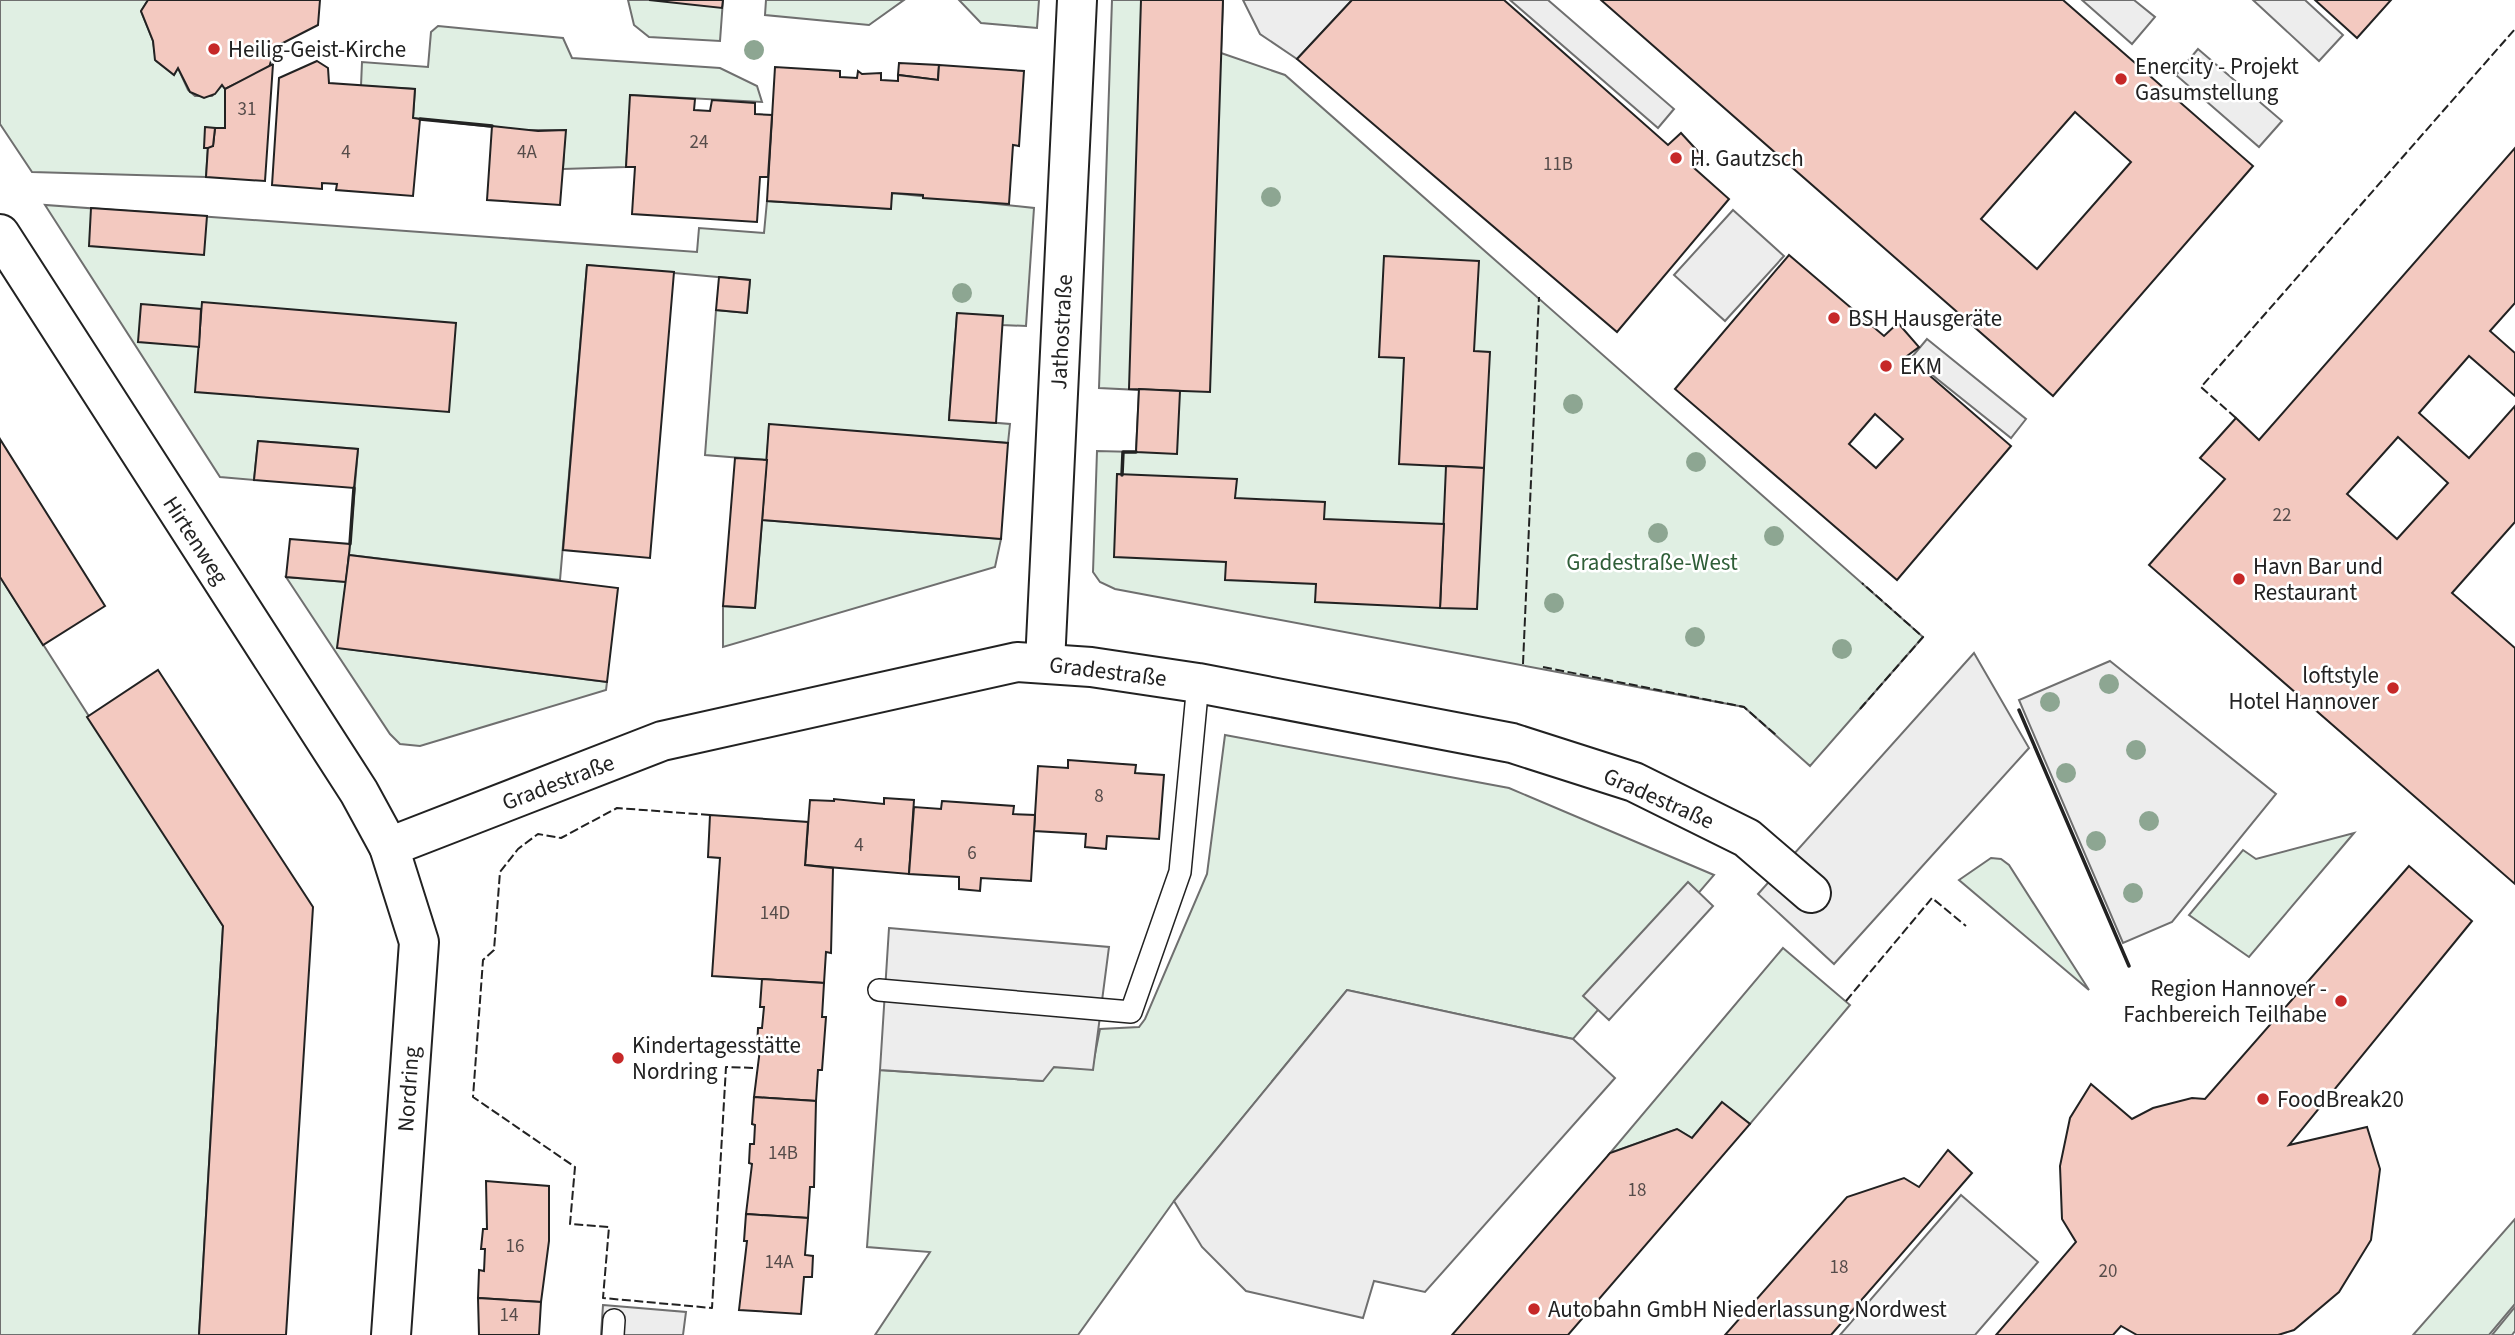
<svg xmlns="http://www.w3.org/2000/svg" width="2515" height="1335" viewBox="0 0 2515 1335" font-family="'Source Sans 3',sans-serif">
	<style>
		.green { fill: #e0efe3; stroke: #6f6f6f; stroke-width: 2 }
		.parking { fill: #ededed; stroke: #6f6f6f; stroke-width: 2 }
		.building { fill: #f3c9c0; stroke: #222; stroke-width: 2; fill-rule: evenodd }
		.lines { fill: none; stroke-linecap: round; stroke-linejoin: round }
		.service-casing { stroke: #222; stroke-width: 24 }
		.minor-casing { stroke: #222; stroke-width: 42 }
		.service { stroke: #fff; stroke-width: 21 }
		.minor { stroke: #fff; stroke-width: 38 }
		.fence { stroke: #222; stroke-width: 2; stroke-dasharray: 9 3.5; stroke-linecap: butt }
		.wall { stroke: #222; stroke-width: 3.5 }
		.tree { fill: #8da692 }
		.poi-dot { fill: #c62828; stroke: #fff; stroke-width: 2.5 }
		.labels { text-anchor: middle; stroke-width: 5; stroke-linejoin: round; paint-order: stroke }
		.number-label { font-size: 19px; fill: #564c4a }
		.poi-label { font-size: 23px; fill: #222; stroke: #fff; text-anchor: start }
		.street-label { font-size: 23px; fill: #222; stroke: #fff }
		.park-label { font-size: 23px; fill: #2f5e38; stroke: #fff }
	</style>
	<rect width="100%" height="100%" fill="#fff"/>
	<g class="green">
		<polygon points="0,0 148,0 141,11 153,41 156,61 174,75 178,68 188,90 195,96 212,96 222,85 225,89 225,128 215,128 213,146 208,146 206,177 32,172 0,124"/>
		<polygon points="628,0 723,0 720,41 649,37 634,25"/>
		<polygon points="766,0 904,0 869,25 765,15"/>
		<polygon points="959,0 1039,0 1037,28 981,23"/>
		<polygon points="1112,0 1223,0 1221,53 1285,75 1923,637 1810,766 1744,707 1115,589 1100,582 1093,572 1097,451 1136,452 1139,390 1099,388"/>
		<polygon points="438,26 563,38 572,58 720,68 757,86 762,102 631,95 626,167 563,169 565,130 520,130 413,118 415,89 361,86 362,62 428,67 431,32"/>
		<polygon points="892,193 1034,208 1026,326 1002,325 1003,316 957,314 949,419 1010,424 1008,443 769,425 767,460 705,455 716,310 747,313 750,280 587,265 560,580 349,555 358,449 258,441 254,480 220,477 45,205 697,252 699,228 764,233 767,201 890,209"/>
		<polygon points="762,520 1001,539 995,567 723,647 723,606 755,608"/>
		<polygon points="0,577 223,926 199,1335 0,1335"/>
		<polygon points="286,577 346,582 338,648 607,682 606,690 420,746 400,744 390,734"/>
		<polygon points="1225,735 1509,788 1714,875 1573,1039 1347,990 1174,1201 1078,1335 875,1335 930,1252 867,1247 880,1070 1042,1081 1053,1067 1092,1069 1100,1029 1139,1027 1145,1019 1207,874"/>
		<polygon points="2354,833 2249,957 2189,915 2243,850 2256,859"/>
		<polygon points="1991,858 2001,859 2009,865 2089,990 1959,880"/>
		<polygon points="1783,948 1850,1005 1750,1124 1722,1103 1692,1138 1677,1129 1610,1153"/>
		<polygon points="2515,1219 2515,1304 2489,1335 2413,1335"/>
		<polygon points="2515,1307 2515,1331 2512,1335 2492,1335"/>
	</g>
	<g class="parking">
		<polygon points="1243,0 1352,0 1297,59 1260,34"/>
		<polygon points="1510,0 1548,0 1674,109 1658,128"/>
		<polygon points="2082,0 2134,0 2155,17 2132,44"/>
		<polygon points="2253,0 2305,0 2343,35 2319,61"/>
		<polygon points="2198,49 2282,121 2259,147 2176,75"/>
		<polygon points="1733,210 1784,256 1725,321 1674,275"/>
		<polygon points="1927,339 2026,419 2011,438 1911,358"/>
		<polygon points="1974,653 2029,748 1834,964 1758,894"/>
		<polygon points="2110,661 2276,794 2172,922 2123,943 2019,700"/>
		<polygon points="1688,882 1713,906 1609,1020 1583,996"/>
		<polygon points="889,928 1109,947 1093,1070 1054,1067 1043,1081 880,1070"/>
		<polygon points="1347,990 1573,1039 1615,1078 1425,1292 1374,1281 1363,1318 1246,1291 1202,1247 1174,1201"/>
		<polygon points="1961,1195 2038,1262 1975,1335 1840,1335"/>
		<polygon points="603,1305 686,1312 683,1335 601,1335"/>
	</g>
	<g class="building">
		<polygon points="148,0 320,0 318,25 275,47 269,68 225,89 222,85 215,94 204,98 190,92 178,68 174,75 155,60 153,41 141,11"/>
		<polygon points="649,0 723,0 722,8"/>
		<polygon points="1141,0 1223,0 1210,392 1129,389"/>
		<polygon points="1352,0 1504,0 1668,145 1681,133 1704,158 1693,167 1729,199 1617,332 1297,59"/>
		<path d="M1601 0H2063L2253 166 2053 396ZM2075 112 2131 162 2037 269 1981 219Z"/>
		<polygon points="2315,0 2391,0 2357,38"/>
		<polygon points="317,61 328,68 329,83 415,89 413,118 420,119 413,196 336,190 337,184 322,183 322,189 272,185 279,78"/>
		<polygon points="899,63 939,65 938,80 898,75"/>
		<polygon points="273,64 265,181 206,177 208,146 213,146 215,128 225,128 225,89"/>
		<polygon points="939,65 1024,71 1019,146 1013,145 1009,204 923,198 923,195 892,193 891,209 767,201 775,67 840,71 840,77 857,78 858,71 862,74 881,73 881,80 898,81 898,75 938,80"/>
		<polygon points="630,95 695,99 694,110 710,111 712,100 755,103 755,114 772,115 768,177 760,177 757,222 632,214 635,167 626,167"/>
		<polygon points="492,126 538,131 566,130 560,205 487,200"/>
		<polygon points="205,127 215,128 213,146 208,148 204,148"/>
		<path d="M2515 148V303L2490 331 2515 353V396L2469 356 2419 413 2469 458 2515 406V522L2452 593 2515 648V884L2149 565 2225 479 2200 458 2236 418 2259 440ZM2398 437 2448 483 2397 539 2347 494Z"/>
		<polygon points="91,208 207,216 204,255 89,246"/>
		<path d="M1789 255 1884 336 1898 323 1919 347 1907 356 2011 446 1897 580 1675 389ZM1875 414 1903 439 1876 468 1849 444Z"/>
		<polygon points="1384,256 1479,261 1474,351 1490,352 1484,468 1399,464 1404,358 1379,357"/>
		<polygon points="587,265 674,272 650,558 563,550"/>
		<polygon points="719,277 750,280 747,313 716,310"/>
		<polygon points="202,302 456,323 449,412 195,392"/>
		<polygon points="141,304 201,309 199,347 138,342"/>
		<polygon points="957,313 1003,316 996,423 949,420"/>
		<polygon points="1139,389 1180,391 1177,454 1136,452"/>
		<polygon points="769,424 1008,443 1001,539 762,520"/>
		<polygon points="0,439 105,606 43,645 0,577"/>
		<polygon points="258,441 358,449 354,488 254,480"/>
		<polygon points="735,458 767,460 755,608 723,606"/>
		<polygon points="1446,466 1484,468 1477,609 1440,608"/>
		<polygon points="1117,474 1237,479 1235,498 1325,502 1324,519 1444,524 1440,608 1315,602 1316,584 1225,580 1226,562 1114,557"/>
		<polygon points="290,539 350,544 346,582 286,577"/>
		<polygon points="349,555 618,588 607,682 337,648"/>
		<polygon points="158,670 313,907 286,1335 199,1335 223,926 87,717"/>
		<polygon points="1068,760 1136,765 1135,773 1164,775 1159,839 1107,836 1106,849 1096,848 1085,847 1086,834 1034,831 1038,766 1068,768"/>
		<polygon points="884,798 914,800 909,874 805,865 810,800 834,801 834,799 884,804"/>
		<polygon points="942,801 1014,806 1013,814 1035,815 1031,881 981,878 980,891 959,889 959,877 909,874 914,807 941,809"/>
		<polygon points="710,815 808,822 805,865 833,868 831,953 826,952 824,983 712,976 720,858 708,857"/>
		<polygon points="2409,866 2472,921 2289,1145 2367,1127 2380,1169 2371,1240 2339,1292 2294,1330 2278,1335 2137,1335 2121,1326 2113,1335 1996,1335 2076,1242 2062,1219 2060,1166 2070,1118 2091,1084 2132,1119 2153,1108 2192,1098 2205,1099"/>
		<polygon points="762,979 824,983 822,1017 826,1017 822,1070 818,1070 816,1101 754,1097 760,1049 757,1049 758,1028 762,1028 764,1007 760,1007"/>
		<polygon points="754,1097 816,1101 814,1187 810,1187 808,1218 746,1214 752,1164 749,1163 750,1144 754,1144 755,1125 752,1124"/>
		<polygon points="1722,1102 1750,1124 1568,1335 1452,1335 1610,1153 1677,1129 1692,1138"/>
		<polygon points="1948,1150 1972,1173 1831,1335 1725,1335 1847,1197 1904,1178 1919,1187"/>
		<polygon points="486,1181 549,1186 549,1241 541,1302 478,1298 479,1270 484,1271 485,1249 481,1249 483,1229 487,1229"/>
		<polygon points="746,1214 808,1218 805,1255 813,1256 812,1277 804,1277 801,1314 739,1310 747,1241 744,1241"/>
		<polygon points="478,1298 541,1302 539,1335 479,1335"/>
	</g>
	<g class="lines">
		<defs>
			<g id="service">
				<polyline points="879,990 1131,1012 1180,872 1198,683"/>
				<polyline points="613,1335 614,1320"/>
			</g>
			<g id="minor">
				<polyline points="0,234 359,792 389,847 419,942 391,1335"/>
				<polyline points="1045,663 1077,0"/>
				<polyline points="389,847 662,741 1017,662 1091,667 1198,683 1512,743 1634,782 1747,838 1811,893"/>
			</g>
		</defs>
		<use href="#service" class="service-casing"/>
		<use href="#minor" class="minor-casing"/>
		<use href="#service" class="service"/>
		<use href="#minor" class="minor"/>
		<g class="fence">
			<polyline points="2236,418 2201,387 2515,29"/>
			<polyline points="1523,664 1539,297"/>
			<polyline points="1543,667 1744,707 1776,735"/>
			<polyline points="1860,709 1923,637 1862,583"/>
			<polyline points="710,815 617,808 561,838 538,834 518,849 500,872 494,950 483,960 473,1097 575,1167 570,1224 609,1227 603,1298 712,1308 726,1067 756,1068"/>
			<polyline points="1846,1001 1932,898 1966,926"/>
		</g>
		<g class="wall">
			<polyline points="420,119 492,126"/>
			<polyline points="1122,475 1123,452 1136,452"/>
			<polyline points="350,544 354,488"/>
			<polyline points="2019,710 2129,966"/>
		</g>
	</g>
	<g class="tree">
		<circle cx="754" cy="50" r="10"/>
		<circle cx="1271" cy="197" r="10"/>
		<circle cx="962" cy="293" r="10"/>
		<circle cx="1573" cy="404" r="10"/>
		<circle cx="1696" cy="462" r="10"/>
		<circle cx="1658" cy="533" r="10"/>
		<circle cx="1774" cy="536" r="10"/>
		<circle cx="1554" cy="603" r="10"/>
		<circle cx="1695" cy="637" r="10"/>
		<circle cx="1842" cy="649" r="10"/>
		<circle cx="2109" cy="684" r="10"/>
		<circle cx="2050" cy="702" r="10"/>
		<circle cx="2136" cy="750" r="10"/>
		<circle cx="2066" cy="773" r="10"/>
		<circle cx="2149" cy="821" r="10"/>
		<circle cx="2096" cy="841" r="10"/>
		<circle cx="2133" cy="893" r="10"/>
	</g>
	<g class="poi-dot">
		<circle cx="214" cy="49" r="7"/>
		<circle cx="2121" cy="79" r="7"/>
		<circle cx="1676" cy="158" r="7"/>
		<circle cx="1834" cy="318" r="7"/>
		<circle cx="1886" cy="366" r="7"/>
		<circle cx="2239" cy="579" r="7"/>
		<circle cx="2393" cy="688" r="7"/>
		<circle cx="2341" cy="1001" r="7"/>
		<circle cx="618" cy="1058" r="7"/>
		<circle cx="2263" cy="1099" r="7"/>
		<circle cx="1534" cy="1309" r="7"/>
	</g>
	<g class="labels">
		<g class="number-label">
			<text x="247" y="115">31</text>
			<text x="699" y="148">24</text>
			<text x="346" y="158">4</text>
			<text x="527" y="158">4A</text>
			<text x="1558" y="170">11B</text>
			<text x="2282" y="521">22</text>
			<text x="1099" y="802">8</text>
			<text x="859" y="851">4</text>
			<text x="972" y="859">6</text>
			<text x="775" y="919">14D</text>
			<text x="783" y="1159">14B</text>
			<text x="1637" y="1196">18</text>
			<text x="515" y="1252">16</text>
			<text x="779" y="1268">14A</text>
			<text x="1839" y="1273">18</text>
			<text x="2108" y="1277">20</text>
			<text x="509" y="1321">14</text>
		</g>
		<g class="poi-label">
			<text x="228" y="57">Heilig-Geist-Kirche</text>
			<text x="2135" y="74">Enercity - Projekt<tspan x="2135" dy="26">Gasumstellung</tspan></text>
			<text x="1690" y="166">H. Gautzsch</text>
			<text x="1848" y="326">BSH Hausgeräte</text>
			<text x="1900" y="374">EKM</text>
			<text x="2253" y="574">Havn Bar und<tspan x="2253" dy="26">Restaurant</tspan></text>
			<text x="2379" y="683" text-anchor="end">loftstyle<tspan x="2379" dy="26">Hotel Hannover</tspan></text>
			<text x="2327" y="996" text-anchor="end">Region Hannover -<tspan x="2327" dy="26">Fachbereich Teilhabe</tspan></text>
			<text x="632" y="1053">Kindertagesstätte<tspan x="632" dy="26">Nordring</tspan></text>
			<text x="2277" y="1107">FoodBreak20</text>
			<text x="1548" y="1317">Autobahn GmbH Niederlassung Nordwest</text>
		</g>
		<g class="street-label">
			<text transform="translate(1061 332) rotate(-87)" y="8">Jathostraße</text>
			<text transform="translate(196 540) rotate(57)" y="8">Hirtenweg</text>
			<text transform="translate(1108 671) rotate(7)" y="8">Gradestraße</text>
			<text transform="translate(558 782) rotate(-21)" y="8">Gradestraße</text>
			<text transform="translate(1659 798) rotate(24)" y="8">Gradestraße</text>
			<text transform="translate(408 1089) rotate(-86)" y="8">Nordring</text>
		</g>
		<g class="park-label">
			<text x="1652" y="570">Gradestraße-West</text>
		</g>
	</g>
</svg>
